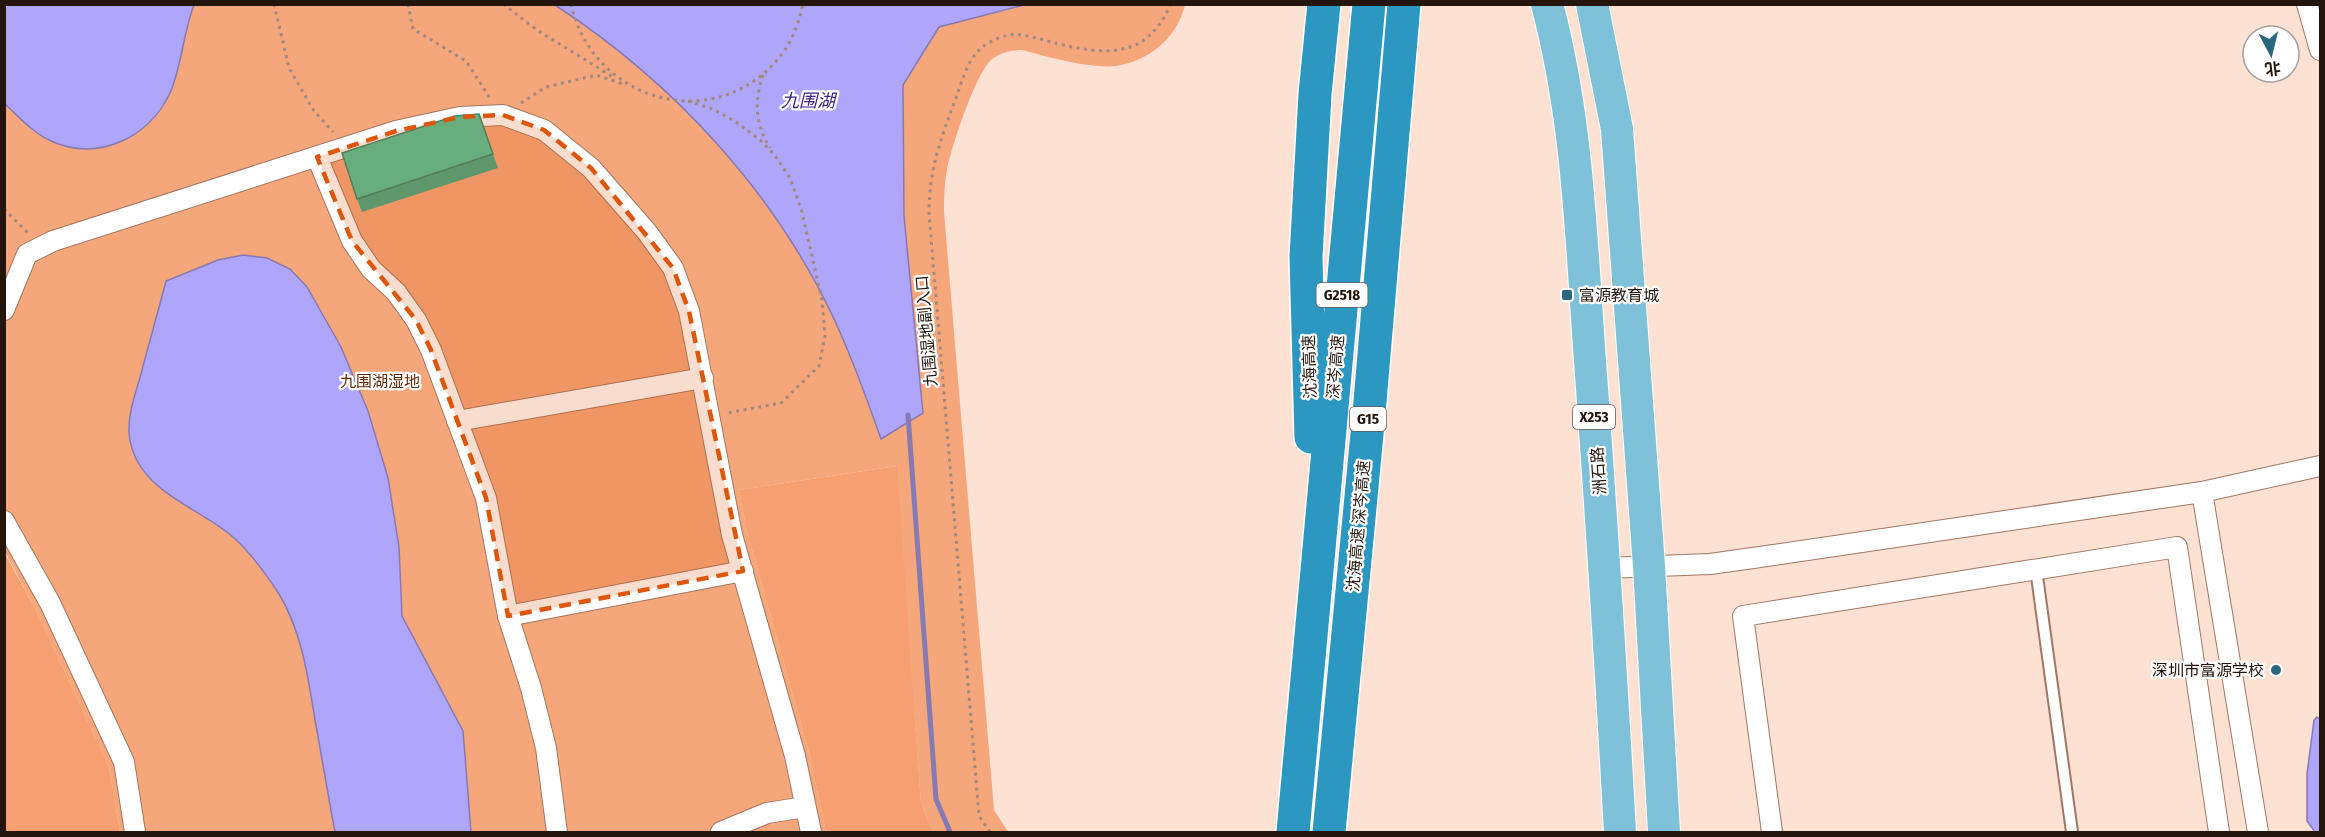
<svg xmlns="http://www.w3.org/2000/svg" width="2325" height="837" viewBox="0 0 2325 837" font-family="'Fira Sans Condensed','Noto Sans SC',sans-serif">
	<style>
		.green { fill: #f6a67b }
		.forest { fill: #f69f70 }
		.water { fill: #afa5fb; stroke: #857ab3; stroke-width: 1.5 }
		.lines { fill: none; stroke-linecap: round; stroke-linejoin: round }
		.stream { stroke: #857ab3; stroke-width: 5 }
		.service-casing { stroke: #a07762; stroke-width: 14 }
		.minor-casing { stroke: #a07762; stroke-width: 22 }
		.primary-casing { stroke: #fff; stroke-width: 34 }
		.motorway-casing { stroke: #fff; stroke-width: 36 }
		.path { stroke: #a08a7e; stroke-width: 3; stroke-dasharray: 3 4.5; stroke-linecap: butt }
		.service { stroke: #fff; stroke-width: 10 }
		.minor { stroke: #fff; stroke-width: 20 }
		.primary { stroke: #80c1da; stroke-width: 32 }
		.motorway { stroke: #2c98c1; stroke-width: 33 }
		.wall { fill: #40a886 }
		.building { fill: #4ac39c; stroke: #34886d; stroke-width: 1.5 }
		.marked { fill: #de560c; fill-opacity: 0.2; stroke: #de560c; stroke-width: 4.5; stroke-dasharray: 12 8; stroke-linejoin: round }
		.poi-dot { fill: #2b667e; stroke: #fff; stroke-width: 2 }
		.labels { text-anchor: middle; stroke-width: 4.5; stroke-linejoin: round; paint-order: stroke }
		.shield { fill: #fff; stroke: #655a55; stroke-width: 1.5 }
		.shield-label { font-size: 15px; font-weight: bold; fill: #23140c }
		.poi-label { font-size: 16px; fill: #23140c; stroke: #fff; text-anchor: start }
		.street-label { font-size: 16px; fill: #23140c; stroke: #fff }
		.park-label { font-size: 16px; fill: #622b06; stroke: #fff }
		.water-label { font-size: 18px; font-style: italic; fill: #3d2284; stroke: #fff }
	</style>
	<rect width="100%" height="100%" fill="#fde1d3"/>
	<path class="green" d="M4 5H1185C1177 38 1149 61 1116 66 1093 69 1046 57 1023 50 1012 50 1002 52 992 59 976 72 951 148 947 170 944 184 944 198 944 212L994 810 1008 832H933L921 803 896 466 739 490 747 532 809 752 826 832H120L109 767 36 610 5 552Z"/>
	<g class="forest">
		<polygon points="897,466 921,803 933,832 826,832 809,752 747,532 739,490"/>
		<polygon points="4,552 36,610 109,767 120,832 5,832"/>
	</g>
	<g class="water">
		<path d="M4 5 5 4 194 5C183 33 182 66 170 93 149 138 98 162 51 141 33 133 19 117 5 104Z"/>
		<path d="M555 5H1024L939 27 903 85 904 216 923 413 881 439C867 399 853 360 835 321 775 192 673 82 555 5Z"/>
		<path d="M243 255 267 258 290 269 307 287 341 347 368 411 388 478 399 547 402 616 463 731 471 832H335C328 795 322 758 315 720 308 677 302 632 279 594 266 574 251 553 233 537 196 505 133 490 129 432 128 413 136 392 141 374 149 343 158 312 166 281L218 260Z"/>
		<polygon points="2317,717 2320,719 2320,832 2315,832 2307,821 2307,774 2314,720"/>
	</g>
	<g class="lines">
		<polyline class="stream" points="908,415 936,799 950,832"/>
		<defs>
			<polyline id="service" points="2036,569 2072,832"/>
			<g id="minor">
				<polyline points="2307,4 2320,50"/>
				<polyline points="317,157 352,241 371,269 396,292 416,320 431,350 486,498 508,616 531,688 546,748 557,832"/>
				<polyline points="4,310 27,254 53,241 396,131 460,117 503,115 544,130 591,168 647,232 673,268 689,311 732,535 795,756 811,832"/>
				<polyline points="457,421 703,378"/>
				<polyline points="2202,492 2258,832"/>
				<polyline points="4,521 50,603 124,762 135,832"/>
				<polyline points="1605,568 1710,564 1753,558 2202,492 2320,466"/>
				<polyline points="508,616 743,571"/>
				<polyline points="721,832 767,813 805,807"/>
				<polyline points="1772,832 1743,616 2177,547 2219,832"/>
			</g>
			<g id="primary">
				<path d="M1547 4C1577 116 1581 232 1589 347 1601 509 1611 670 1620 832"/>
				<polyline points="1592,4 1617,129 1649,566 1664,832"/>
			</g>
			<g id="motorway">
				<polyline points="1311,437 1306,257 1315,94 1324,4"/>
				<polyline points="1293,832 1369,4"/>
				<polyline points="1329,832 1369,413 1404,4"/>
			</g>
		</defs>
		<use href="#service" class="service-casing"/>
		<use href="#minor" class="minor-casing"/>
		<use href="#primary" class="primary-casing"/>
		<use href="#motorway" class="motorway-casing"/>
		<g class="path">
			<polyline points="274,4 289,68 314,111 333,132"/>
			<polyline points="408,4 413,29 466,61 490,98"/>
			<polyline points="503,4 537,30 613,77"/>
			<path d="M571 4C594 106 723 137 784 51 794 37 799 21 803 4"/>
			<path d="M763 75C754 102 755 124 770 148"/>
			<polyline points="688,101 713,109 736,122 760,140 774,154 790,178 802,212 822,300 825,336 819,366 781,403 727,413"/>
			<polyline points="521,103 546,87 596,75 626,85"/>
			<polyline points="4,209 28,233"/>
			<path d="M990 832 979 816 929 213C929 169 941 138 956 98 962 81 967 62 980 49 988 42 999 37 1009 35 1020 33 1030 37 1040 39 1074 48 1122 62 1150 35 1159 26 1166 17 1170 4"/>
		</g>
		<use href="#service" class="service"/>
		<use href="#minor" class="minor"/>
		<use href="#primary" class="primary"/>
		<use href="#motorway" class="motorway"/>
	</g>
	<polygon class="wall" points="479,114 498,168 362,212 357,199"/>
	<polygon class="building" points="479,114 493,154 357,199 342,153 455,116"/>
	<path class="marked" d="M503 115 544 130 591 168 673 268 689 311 743 571 508 616 486 498 431 350 416 320 352 241 317 157 396 131 460 117Z"/>
	<g class="poi-dot">
		<rect x="1561" y="289" width="12" height="12" rx="3"/>
		<circle cx="2276" cy="670" r="6"/>
	</g>
	<g class="labels">
		<g class="shield">
			<rect x="1316.5" y="283" width="51" height="24" rx="4.5"/>
			<rect x="1573" y="405" width="42" height="24" rx="4.5"/>
			<rect x="1350" y="407" width="36" height="24" rx="4.5"/>
		</g>
		<g class="shield-label">
			<text x="1342" y="300">G2518</text>
			<text x="1594" y="422">X253</text>
			<text x="1368" y="424">G15</text>
		</g>
		<g class="poi-label">
			<text x="1579" y="301">富源教育城</text>
			<text x="2264" y="676" text-anchor="end">深圳市富源学校</text>
		</g>
		<g class="street-label">
			<text transform="translate(926 331) rotate(-95)" y="6">九围湿地副入口</text>
			<text transform="translate(1309 367) rotate(-92)" y="6">沈海高速</text>
			<text transform="translate(1335 367) rotate(-85)" y="6">深岑高速</text>
			<text transform="translate(1598 471) rotate(-94)" y="6">洲石路</text>
			<text transform="translate(1358 526) rotate(-85)" y="6">沈海高速 深岑高速</text>
		</g>
		<g class="park-label">
			<text x="380" y="387">九围湖湿地</text>
		</g>
		<g class="water-label">
			<text x="808" y="107">九围湖</text>
		</g>
	</g>
	<rect width="2325" height="837" fill="none" stroke="#23140c" stroke-width="12"/>
	<g transform="translate(2271 54) rotate(173)"><circle r="28" fill="#ffffff" stroke="#a7a19e" stroke-width="1.5"/>
	<path d="M0-4.5L10 22L0 15L-10 22Z" fill="#2b667e"/>
	<text y="-9" font-size="16" font-weight="bold" text-anchor="middle" fill="#23140c">北</text>
	</g>
</svg>
